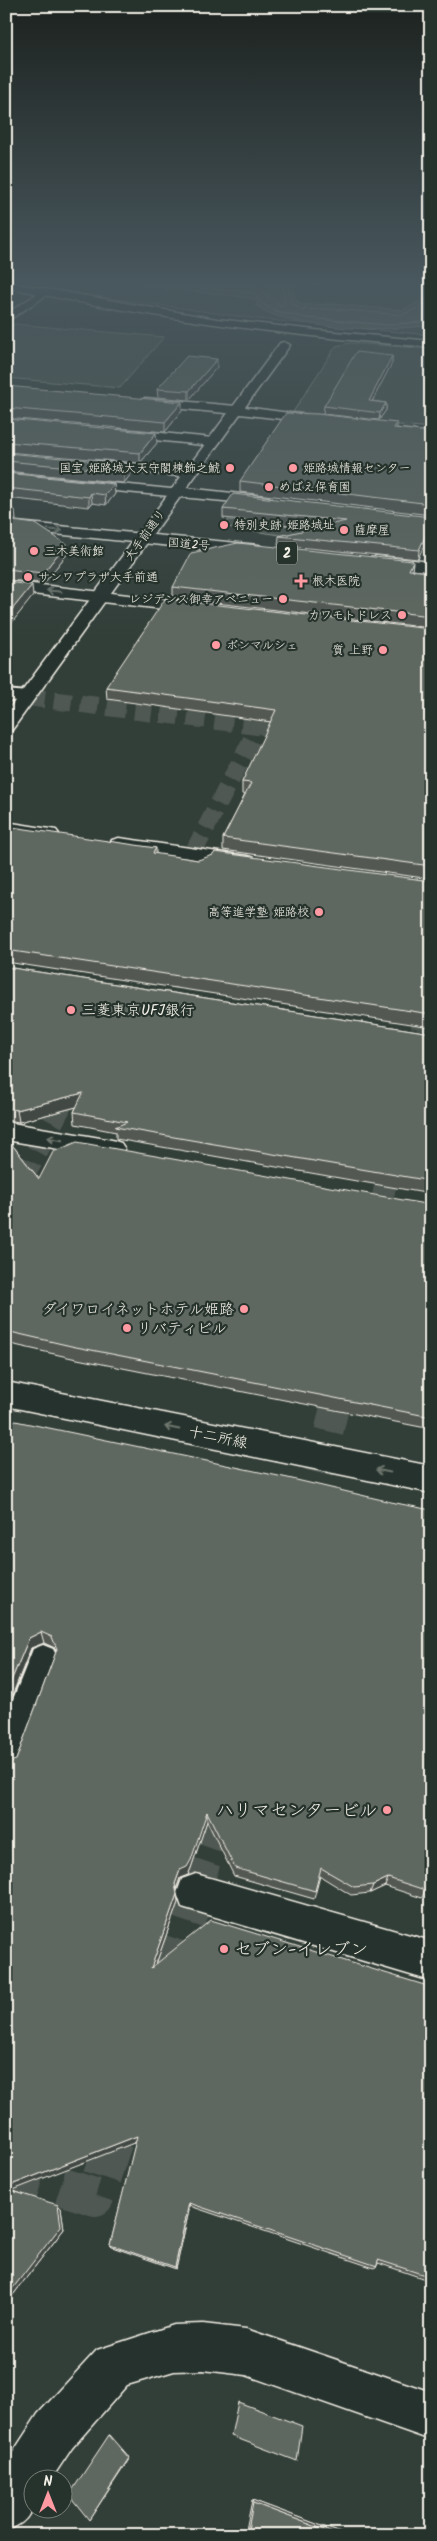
<svg xmlns="http://www.w3.org/2000/svg" width="437" height="2541" viewBox="0 0 437 2541" font-family="Kalam,'Klee One',sans-serif">
	<style>
		.green { fill: #4c564f; stroke: #a0a49c }
		.water { fill: #727972; stroke: #a6a9a1 }
		.lines { fill: none; stroke-linecap: round; stroke-linejoin: round }
		.shore { stroke: #c0c1b9; stroke-width: 1 }
		.pedestrian-tunnel-far5 { stroke: #4f5952; stroke-width: 10; stroke-dasharray: 10 5; stroke-linecap: butt }
		.pedestrian-tunnel-far4 { stroke: #4f5952; stroke-width: 13; stroke-dasharray: 13 7; stroke-linecap: butt }
		.pedestrian-tunnel-far3 { stroke: #4f5952; stroke-width: 18; stroke-dasharray: 18 9; stroke-linecap: butt }
		.pedestrian-tunnel-far2 { stroke: #4f5952; stroke-width: 22; stroke-dasharray: 22 11; stroke-linecap: butt }
		.pedestrian-tunnel-far1 { stroke: #4f5952; stroke-width: 29; stroke-dasharray: 29 14; stroke-linecap: butt }
		.pedestrian-tunnel { stroke: #4f5952; stroke-width: 38; stroke-dasharray: 38 19; stroke-linecap: butt }
		.pedestrian-casing { stroke: #f4f1e8; stroke-width: 4 }
		.minor-casing { stroke: #f4f1e8; stroke-width: 3 }
		.tertiary-casing { stroke: #f4f1e8; stroke-width: 3 }
		.trunk-casing { stroke: #f4f1e8; stroke-width: 3 }
		.pedestrian { fill: #26332d; fill-rule: evenodd }
		.minor { fill: #26332d; fill-rule: evenodd }
		.tertiary { fill: #26332d; fill-rule: evenodd }
		.trunk { fill: #26332d; fill-rule: evenodd }
		.wall { fill: #525953; stroke: #f4f1e8 }
		.shaded-wall { fill: #424944; stroke: #f4f1e8 }
		.building { fill: #5f6861; stroke: #f4f1e8 }
		.oneway { stroke: #6e766e }
		.poi-dot { fill: #ff9aa2; stroke: #26332d; stroke-width: 2 }
		.labels { text-anchor: middle; stroke-width: 4.5; stroke-linejoin: round; paint-order: stroke }
		.far-poi-label { font-size: 12px; fill: #f4f1e8; stroke: #26332d; text-anchor: start }
		.far-street-label { font-size: 12px; fill: #f4f1e8; stroke: #26332d }
		.shield { fill: #26332d; stroke: #b6b8b0; stroke-width: 1 }
		.shield-label { font-size: 14px; font-weight: bold; fill: #f4f1e8 }
		.poi-label { font-size: 15px; fill: #f4f1e8; stroke: #26332d; text-anchor: start }
		.street-label { font-size: 15px; fill: #f4f1e8; stroke: #26332d }
		.near-poi-label { font-size: 18px; fill: #f4f1e8; stroke: #26332d; text-anchor: end }
	</style>
	<rect width="100%" height="100%" fill="#323e38"/>
	<filter id="ink" filterUnits="userSpaceOnUse"><feTurbulence type="fractalNoise" baseFrequency=".02" numOctaves="2"/><feDisplacementMap in="SourceGraphic" scale="10" xChannelSelector="R" yChannelSelector="G"/><feConvolveMatrix kernelMatrix="1 2 1 2 8 2 1 2 1" color-interpolation-filters="sRGB"/></filter>
	<g filter="url(#ink)">
		<g class="green">
			<polygon points="28,282 431,282 431,335 257,319 82,294"/>
			<polygon points="14,324 164,337 120,388 6,378 6,330"/>
			<polygon points="350,343 431,349 431,428 378,423 379,420 366,417 375,396 362,395 348,416 293,412 336,346"/>
			<polygon points="228,520 322,529 294,537 226,527"/>
		</g>
		<path class="water" d="M106 282H292L329 284 293 285 295 298 302 305 332 304 402 310 431 296V325C389 332 290 331 255 305L259 304 252 298Z"/>
		<g class="lines">
			<g class="shore">
				<polyline points="143,282 253,293 264,305 276,311 307,318 388,325 431,321"/>
				<polyline points="203,282 253,286 282,306 285,303 282,282"/>
				<polyline points="290,282 288,287 291,302 301,310 332,309 402,315 431,302"/>
			</g>
			<polyline class="pedestrian-tunnel-far5" points="394,462 411,426"/>
			<polyline class="pedestrian-tunnel-far4" points="301,645 394,461"/>
			<g class="pedestrian-tunnel-far3">
				<polyline points="27,697 273,728"/>
				<polyline points="181,876 276,693"/>
				<polyline points="429,996 431,988"/>
			</g>
			<g class="pedestrian-tunnel-far2">
				<polyline points="414,1062 430,994"/>
				<polyline points="6,1210 73,1083"/>
				<polyline points="376,1228 392,1155"/>
				<polyline points="340,1385 341,1380"/>
			</g>
			<g class="pedestrian-tunnel-far1">
				<polyline points="309,1515 340,1384"/>
				<polyline points="197,1889 225,1806"/>
			</g>
			<g class="pedestrian-tunnel">
				<polyline points="168,1976 198,1888"/>
				<polyline points="6,2169 95,2197 120,2122"/>
			</g>
			<defs>
				<g id="pedestrian">
					<polygon points="6,690 27,692 35,697 27,702 6,700"/>
					<polygon points="43,1645 53,1649 58,1659 17,1769 6,1773 6,1717 33,1649"/>
				</g>
				<g id="minor">
					<polygon points="43,290 47,291 47,295 6,322 6,314"/>
					<polygon points="145,398 236,406 242,410 236,414 141,405 139,402"/>
					<polygon points="120,429 213,438 220,442 213,446 115,436 113,433"/>
					<polygon points="95,461 190,469 197,473 190,477 90,468 88,465"/>
					<polygon points="6,473 171,489 177,487 268,497 275,501 268,505 6,481"/>
					<polygon points="6,581 198,603 206,608 198,613 6,591"/>
					<polygon points="6,822 56,830 59,834 56,838 49,840 6,834"/>
					<polygon points="119,838 247,856 254,858 257,862 254,866 247,868 112,848 109,844 112,840"/>
					<polygon points="6,1122 112,1140 121,1143 125,1149 121,1155 112,1158 6,1140"/>
					<polygon points="196,1874 431,1941 431,1981 182,1907 177,1893 182,1879"/>
				</g>
				<g id="tertiary">
					<path d="M6 282 217 319 324 331 431 341V347C288 336 147 318 6 287Z"/>
					<polygon points="284,342 290,345 245,407 320,417 325,418 326,421 325,424 240,414 12,730 6,731 6,713 280,343"/>
					<polygon points="6,1382 431,1466 431,1493 6,1406"/>
					<path d="M203 2324 246 2329 431 2392V2440L246 2375 203 2370 174 2371 127 2385 72 2448 52 2478H32C32 2508 36 2519 6 2531V2463L38 2414 97 2350 174 2325Z"/>
				</g>
				<g id="trunk">
					<polygon points="6,521 259,545 267,550 259,555 6,529"/>
					<polygon points="376,556 431,562 431,572 371,564 368,561"/>
				</g>
			</defs>
			<use href="#pedestrian" class="pedestrian-casing"/>
			<use href="#minor" class="minor-casing"/>
			<use href="#tertiary" class="tertiary-casing"/>
			<use href="#trunk" class="trunk-casing"/>
			<use href="#pedestrian" class="pedestrian"/>
			<use href="#minor" class="minor"/>
			<use href="#tertiary" class="tertiary"/>
			<use href="#trunk" class="trunk"/>
		</g>
		<g class="wall">
			<polygon points="392,356 392,363 372,401 386,403 386,410 379,420 323,414 324,406"/>
			<polygon points="217,367 189,400 158,397 157,389"/>
			<polygon points="6,386 182,411 165,432 6,418"/>
			<polygon points="6,419 157,443 140,463 6,452"/>
			<polygon points="397,423 397,428 431,432 431,515 240,492 240,481"/>
			<polygon points="6,453 131,474 124,483 6,471"/>
			<polygon points="6,473 114,484 115,494 106,505 92,503 89,507 6,498"/>
			<polygon points="6,504 15,510 16,520 6,520"/>
			<polygon points="223,509 431,517 418,559 278,545 279,536 318,528 223,518"/>
			<polygon points="6,520 67,554 44,583 6,580"/>
			<polygon points="413,561 412,570 431,572 431,628 173,598 173,587"/>
			<polygon points="431,629 431,879 223,850 223,838 245,795 242,794 242,782 271,722 107,699 106,687"/>
			<polygon points="6,836 156,848 156,854 198,860 431,881 431,1027 6,962"/>
			<polygon points="6,967 431,1033 431,1194 116,1139 116,1132 75,1124 74,1112 76,1107 19,1122 6,1120"/>
			<polygon points="6,1137 39,1179 431,1205 431,1429 72,1358 6,1343"/>
			<polygon points="6,1419 425,1890 422,1898 385,1886 370,1893 351,1895 320,1876 314,1899 234,1876 207,1821 191,1868 188,1875 180,1878 176,1890 178,1902 156,1964 431,1987 431,2281 378,2263 377,2266 374,2268 190,2206 176,2269 112,2247 110,2245 136,2142 11,2190 61,2208 64,2229 6,2304 16,1760 56,1652 55,1648 44,1643 31,1648 6,1711"/>
			<polygon points="252,2500 346,2535 245,2535"/>
		</g>
		<g class="shaded-wall">
			<polygon points="392,356 392,363 368,409 369,401"/>
			<polygon points="217,359 217,367 189,400 189,391"/>
			<polygon points="182,402 182,411 165,432 165,422"/>
			<polygon points="386,403 386,410 379,420 380,413"/>
			<polygon points="156,433 157,443 140,463 140,453"/>
			<polygon points="131,464 131,474 124,483 124,472"/>
			<polygon points="114,484 115,494 106,505 105,495"/>
			<polygon points="91,493 92,503 89,507 89,497"/>
			<polygon points="431,523 431,529 418,559 419,550"/>
			<polygon points="66,544 67,554 44,583 43,573"/>
			<polygon points="413,561 412,572 409,570"/>
			<polygon points="32,585 33,596 6,630 6,617"/>
			<polygon points="83,1093 84,1105 19,1122 17,1110"/>
			<polygon points="41,1632 44,1643 31,1648 6,1711 6,1693 29,1638"/>
			<polygon points="207,1812 207,1821 191,1868 188,1875 180,1878 175,1892 175,1884 180,1870"/>
			<polygon points="388,1878 385,1886 370,1893 373,1885"/>
			<polygon points="177,1894 178,1902 152,1975 151,1968"/>
			<polygon points="137,2136 139,2141 8,2192 6,2190 6,2187"/>
			<polygon points="189,2203 190,2206 176,2269 175,2267"/>
			<polygon points="58,2205 61,2208 64,2229 6,2304 6,2297"/>
			<polygon points="109,2435 110,2435 130,2458 89,2520"/>
			<polygon points="252,2500 346,2535 338,2535 253,2503"/>
		</g>
		<g class="building">
			<polygon points="356,352 392,356 369,401 386,403 380,413 324,406"/>
			<polygon points="187,356 217,359 189,391 157,389"/>
			<polygon points="6,386 182,402 165,422 6,408"/>
			<polygon points="286,413 317,414 397,423 394,428 431,432 431,504 240,481"/>
			<polygon points="6,419 156,433 140,453 6,442"/>
			<polygon points="6,453 131,464 124,472 6,461"/>
			<polygon points="6,473 114,484 105,495 91,493 89,497 6,488"/>
			<polygon points="233,494 431,517 431,523 419,550 279,536 346,521 223,509"/>
			<polygon points="6,504 15,510 6,509"/>
			<polygon points="6,520 36,524 66,544 43,573 6,569"/>
			<polygon points="238,543 413,561 409,570 431,572 431,616 173,587 191,553"/>
			<polygon points="6,582 32,585 6,617"/>
			<polygon points="165,599 431,629 431,866 223,838 251,783 242,782 276,710 106,687"/>
			<polygon points="12,827 156,848 153,853 198,860 213,855 215,852 431,881 431,1014 6,950 6,836"/>
			<polygon points="6,967 431,1033 431,1181 115,1127 127,1122 74,1112 83,1093 17,1110 6,1108"/>
			<polygon points="6,1137 39,1179 53,1152 77,1142 431,1205 431,1417 71,1346 6,1331"/>
			<polygon points="6,1419 288,1478 391,1502 431,1510 431,1864 425,1890 388,1878 373,1885 354,1887 321,1868 315,1891 235,1868 207,1812 191,1860 187,1867 180,1870 175,1884 177,1894 151,1968 211,1920 431,1987 431,2277 378,2260 377,2266 189,2203 175,2267 110,2245 137,2136 6,2187 6,1763 16,1760 57,1649 52,1637 41,1632 29,1638 6,1693"/>
			<polygon points="6,2189 58,2205 61,2226 6,2297"/>
			<polygon points="238,2402 302,2426 297,2461 231,2436"/>
			<polygon points="109,2435 129,2458 89,2520 69,2495"/>
			<polygon points="253,2503 338,2535 247,2535"/>
		</g>
		<defs><path id="oneway-shaft" d="M-6 0H5M1.5-3L5.5 0L1.5 3" fill="none" stroke-width="1.6" stroke-linecap="round" stroke-linejoin="round" transform="scale(1.25)"/></defs>
		<g class="oneway">
			<use href="#oneway-shaft" transform="translate(55 530) rotate(6)"/>
			<use href="#oneway-shaft" transform="translate(54 591) rotate(-174)"/>
			<use href="#oneway-shaft" transform="translate(55 1139) rotate(-170)"/>
			<use href="#oneway-shaft" transform="translate(172 1428) rotate(-168)"/>
			<use href="#oneway-shaft" transform="translate(383 1471) rotate(-169)"/>
		</g>
	</g>
	<linearGradient id="sky" x2="0" y2="1"><stop stop-color="#1c221f"/><stop offset="0.44" stop-color="#49585e"/><stop offset="1" stop-color="#49585e" stop-opacity="0"/></linearGradient>
	<rect width="437" height="638" fill="url(#sky)"/>
	<g class="poi-dot">
		<circle cx="230" cy="468" r="5"/>
		<circle cx="293" cy="468" r="5"/>
		<circle cx="269" cy="487" r="5"/>
		<circle cx="224" cy="525" r="5"/>
		<circle cx="344" cy="530" r="5"/>
		<circle cx="34" cy="551" r="5"/>
		<circle cx="28" cy="577" r="5"/>
		<path d="M298.5 573.5h5v5h5v5h-5v5h-5v-5h-5v-5h5z"/>
		<circle cx="283" cy="599" r="5"/>
		<circle cx="402" cy="615" r="5"/>
		<circle cx="216" cy="645" r="5"/>
		<circle cx="383" cy="650" r="5"/>
		<circle cx="319" cy="912" r="5"/>
		<circle cx="71" cy="1010" r="5"/>
		<circle cx="244" cy="1309" r="5"/>
		<circle cx="127" cy="1328" r="5"/>
		<circle cx="387" cy="1810" r="5"/>
		<circle cx="224" cy="1949" r="5"/>
	</g>
	<g class="labels">
		<g class="far-poi-label">
			<text x="220" y="472" text-anchor="end">国宝 姫路城大天守閣棟飾之鯱</text>
			<text x="303" y="472">姫路城情報センター</text>
			<text x="279" y="491">めばえ保育園</text>
			<text x="234" y="529">特別史跡 姫路城址</text>
			<text x="354" y="534">薩摩屋</text>
			<text x="44" y="555">三木美術館</text>
			<text x="38" y="581">サンワプラザ大手前通</text>
			<text x="312" y="585">根木医院</text>
			<text x="273" y="603" text-anchor="end">レジデンス御幸アベニュー</text>
			<text x="392" y="619" text-anchor="end">カワモトドレス</text>
			<text x="226" y="649">ボンマルシェ</text>
			<text x="373" y="654" text-anchor="end">質 上野</text>
			<text x="309" y="916" text-anchor="end">高等進学塾 姫路校</text>
		</g>
		<g class="far-street-label">
			<text transform="translate(145 535) rotate(-54)" y="4">大手前通り</text>
			<text transform="translate(189 544) rotate(5)" y="4">国道2号</text>
		</g>
		<rect class="shield" x="277" y="541.5" width="20" height="23" rx="4"/>
		<g class="shield-label">
			<text x="287" y="558">2</text>
		</g>
		<g class="poi-label">
			<text x="81" y="1015">三菱東京UFJ銀行</text>
			<text x="234" y="1314" text-anchor="end">ダイワロイネットホテル姫路</text>
			<text x="137" y="1333">リバティビル</text>
		</g>
		<g class="street-label">
			<text transform="translate(218 1437) rotate(12)" y="5">十二所線</text>
		</g>
		<g class="near-poi-label">
			<text x="377" y="1816">ハリマセンタービル</text>
			<text x="234" y="1955" text-anchor="start">セブン-イレブン</text>
		</g>
	</g>
	<rect width="437" height="2541" fill="none" stroke="#26332d" stroke-width="25"/>
	<rect x="12" y="12" width="412" height="2516" fill="none" stroke="#f4f1e8" stroke-width="2" filter="url(#ink)"/>
	<g transform="translate(48 2494)"><circle r="24" fill="#26332d" stroke="#787f78"/>
	<path d="M0-4L9 19L0 12L-9 19Z" fill="#ff9aa2"/>
	<text y="-8" font-size="14" font-weight="bold" text-anchor="middle" fill="#f4f1e8">N</text>
	</g>
</svg>
